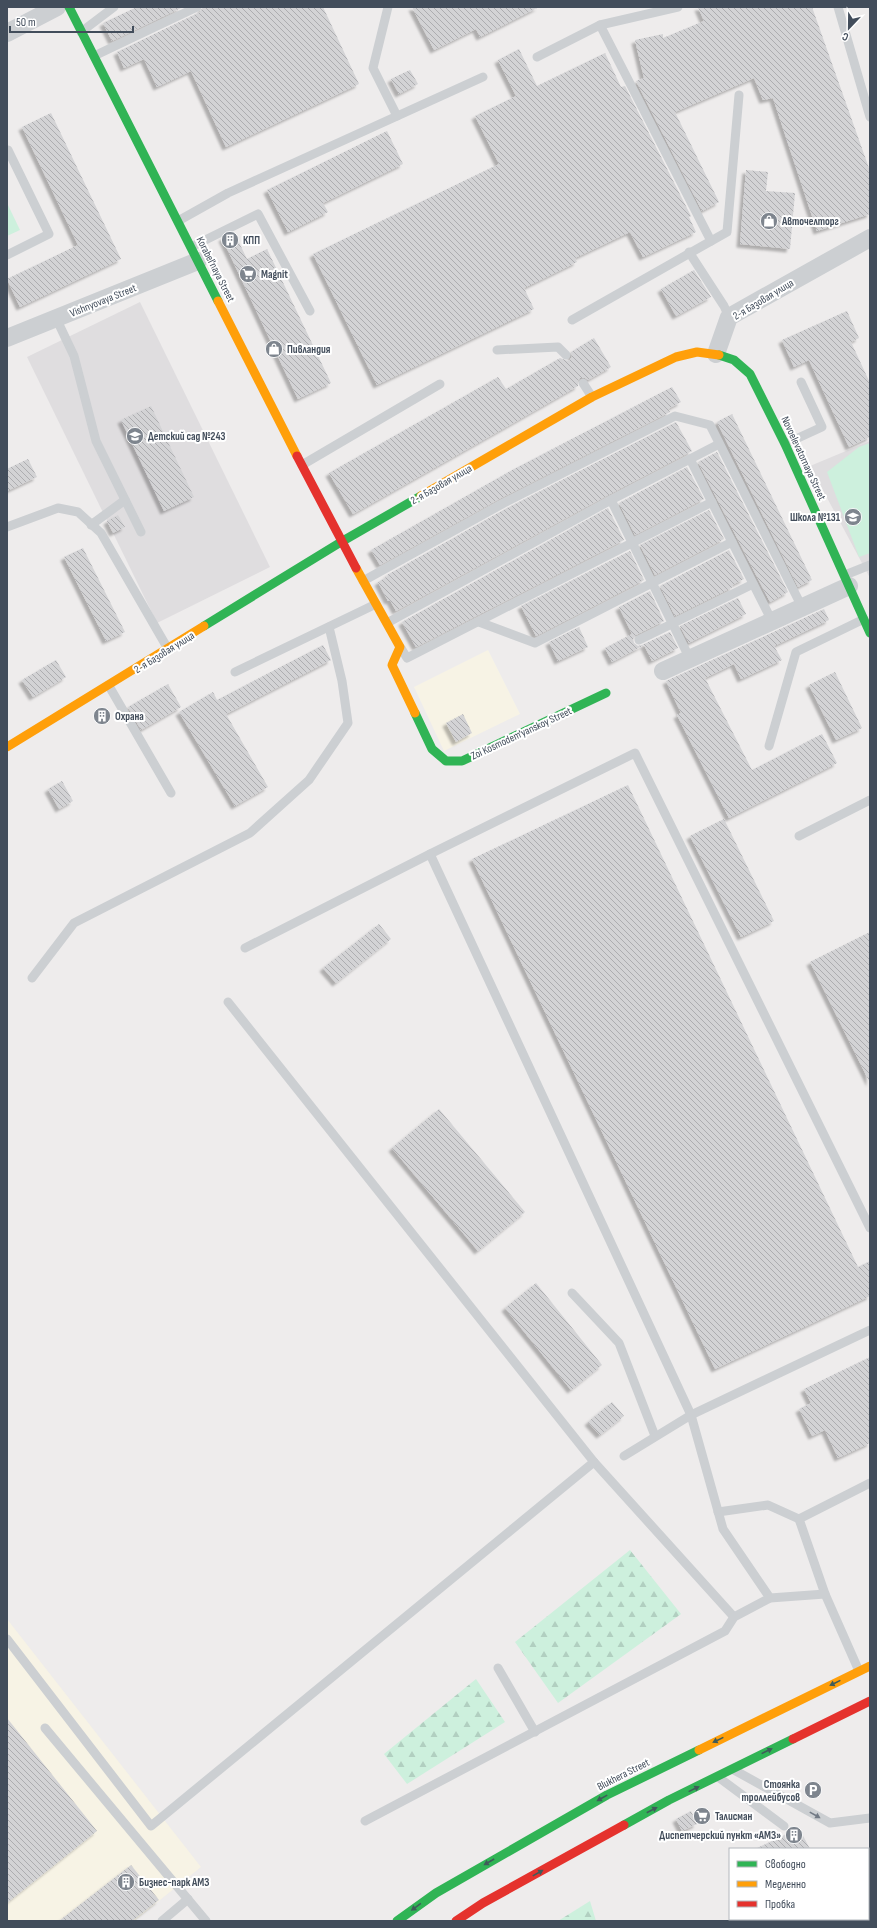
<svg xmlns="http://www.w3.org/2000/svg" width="877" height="1928" viewBox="0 0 877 1928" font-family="'Sofia Sans Condensed',sans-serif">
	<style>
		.commercial { fill: #f7f3e5 }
		.education { fill: #dfdddf }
		.forest { fill: url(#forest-firs) }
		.green { fill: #cdf0dd }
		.building { fill: url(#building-back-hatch); filter: url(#shadow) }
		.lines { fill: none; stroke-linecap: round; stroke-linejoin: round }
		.lane { stroke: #cccfd2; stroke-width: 9 }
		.street { stroke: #cccfd2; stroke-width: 18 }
		.fast { stroke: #30b455; stroke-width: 9 }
		.slow { stroke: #ff9f0a; stroke-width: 9 }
		.jam { stroke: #e5322d; stroke-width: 9 }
		.oneway { fill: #3f5c5a }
		.oneway2 { fill: #727a85 }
		.labels { text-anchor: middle; stroke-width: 4; stroke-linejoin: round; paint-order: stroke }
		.poi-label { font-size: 11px; font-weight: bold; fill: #424d5b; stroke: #fff; text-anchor: start }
		.street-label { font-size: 11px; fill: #424d5b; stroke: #fff }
	</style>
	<defs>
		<pattern id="forest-firs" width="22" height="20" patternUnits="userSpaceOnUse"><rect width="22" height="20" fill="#cdf0dd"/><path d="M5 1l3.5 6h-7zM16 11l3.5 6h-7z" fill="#b1cfc0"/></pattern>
		<pattern id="building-back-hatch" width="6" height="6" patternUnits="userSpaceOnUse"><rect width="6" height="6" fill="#d3d3d5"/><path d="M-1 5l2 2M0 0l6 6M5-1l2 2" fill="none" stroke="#adadb0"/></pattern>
		<filter id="shadow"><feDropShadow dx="-3.5" dy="3.5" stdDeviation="1" flood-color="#0004"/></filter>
	</defs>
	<rect width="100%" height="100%" fill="#eeecec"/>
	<g class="commercial">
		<polygon points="488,650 520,714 444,751 414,687"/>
		<polygon points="7,1619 201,1867 134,1921 7,1921"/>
	</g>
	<g class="education">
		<polygon points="140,302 270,567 157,623 27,357"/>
		<polygon points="870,441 870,578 810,466"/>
	</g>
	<g class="forest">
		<polygon points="630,1550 681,1614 558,1703 515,1642"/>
		<polygon points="476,1679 505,1722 407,1784 384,1754"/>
		<polygon points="590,1901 596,1921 558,1921"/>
	</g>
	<g class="green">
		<polygon points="7,203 20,230 7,236"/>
		<polygon points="870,443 870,553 859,557 827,472 859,447"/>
	</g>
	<g class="building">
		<polygon points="137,7 183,7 112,41 103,23"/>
		<polygon points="203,7 323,7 359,84 226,147 191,71 157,87 144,59 124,68 118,54 117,52 200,12"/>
		<polygon points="412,7 539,7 480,37 476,29 434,50"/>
		<polygon points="698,7 812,7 870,171 870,214 817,231 773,98 763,100 754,78 675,112 719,202 702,211 636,81 644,78 635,40 663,34 663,38 704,21"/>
		<polygon points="519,49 537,86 605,53 621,87 625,86 691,216 689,217 696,232 643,257 630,232 575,258 577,262 524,288 534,309 377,385 313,254 499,164 475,116 516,96 498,60"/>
		<polygon points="410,70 418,84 399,94 391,79"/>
		<polygon points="51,113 121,259 20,307 7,279 78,245 22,127"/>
		<polygon points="387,131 403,164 323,203 328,212 288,232 267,190"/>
		<polygon points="746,170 768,172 766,191 795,193 790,249 740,244"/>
		<polygon points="234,232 247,259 267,249 331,383 298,399 222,238"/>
		<polygon points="694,270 711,297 676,316 661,289"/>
		<polygon points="847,311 859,338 851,342 870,383 870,437 849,447 809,360 794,367 782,340"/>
		<polygon points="594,338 611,367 588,380 585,378 580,378 578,381 578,386 353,514 329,473 498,377 506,389 560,358 568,361 572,357 571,352"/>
		<polygon points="672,387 681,402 668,409 670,412 501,498 380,565 371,550 514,469"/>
		<polygon points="151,406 194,497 164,511 121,420"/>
		<polygon points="732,414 812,580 798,587 717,422"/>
		<polygon points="676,422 692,451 608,495 396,611 390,600 388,601 378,582 388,576 387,575 507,508"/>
		<polygon points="717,452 788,592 770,602 698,462"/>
		<polygon points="28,459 37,477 7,491 7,469"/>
		<polygon points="687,467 704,499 635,535 619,503"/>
		<polygon points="608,508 624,540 416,647 402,622"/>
		<polygon points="709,510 724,539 655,575 640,545"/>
		<polygon points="118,515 125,527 113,533 107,521"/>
		<polygon points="83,548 125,632 106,641 64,557"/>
		<polygon points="729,550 744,579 732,585 733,587 675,616 660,586"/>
		<polygon points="630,551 644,580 536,636 521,606"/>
		<polygon points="650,591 664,621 636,635 633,639 634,643 638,646 642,645 670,632 678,648 652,661 644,645 612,662 605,648 632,634 619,607"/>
		<polygon points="738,598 746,614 689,643 680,626"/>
		<polygon points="824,609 829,620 774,646 782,660 741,679 734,664 705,678 752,770 822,734 837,763 729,818 677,715 681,713 666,681"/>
		<polygon points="579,627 588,647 558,661 549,642"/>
		<polygon points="323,645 331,660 226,714 268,787 235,806 179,712 213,692 217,700"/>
		<polygon points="56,660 66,677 33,697 22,680"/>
		<polygon points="835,672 862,728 836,740 809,685"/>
		<polygon points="168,684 181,707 141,730 128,707"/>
		<polygon points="463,714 472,733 456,742 446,723"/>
		<polygon points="62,781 73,801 59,809 48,789"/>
		<polygon points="628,785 858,1267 870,1261 870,1296 715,1369 472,859"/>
		<polygon points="724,819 774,921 741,937 690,836"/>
		<polygon points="379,924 391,939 336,983 323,968"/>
		<polygon points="870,932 870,1083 810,962"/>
		<polygon points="439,1109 525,1212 478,1251 392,1148"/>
		<polygon points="536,1283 602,1365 571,1390 505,1308"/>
		<polygon points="870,1357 870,1443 838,1458 825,1430 812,1436 799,1409 811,1403 804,1389"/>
		<polygon points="612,1402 624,1416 600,1435 588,1422"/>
		<polygon points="7,1718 97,1831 7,1903"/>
		<polygon points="691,1811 697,1824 682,1831 676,1819"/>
		<polygon points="799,1828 810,1849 755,1849"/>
		<polygon points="131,1865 159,1900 132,1921 59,1921"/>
	</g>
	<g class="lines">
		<g class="lane">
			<polyline points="388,7 373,68 397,116"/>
			<polyline points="838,7 870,117"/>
			<polyline points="600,25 711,241"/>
			<polyline points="81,32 114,7"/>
			<polyline points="94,56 197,7"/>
			<polyline points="537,57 600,25 678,7"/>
			<polyline points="178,221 228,193 483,77"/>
			<polyline points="191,247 258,214 310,311"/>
			<polyline points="689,252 724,306 729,317"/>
			<polyline points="7,255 49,234 8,150"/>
			<polyline points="56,318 74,356 96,441 141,532"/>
			<polyline points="572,320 727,232 739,95"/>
			<polyline points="497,350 558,347 566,355"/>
			<polyline points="583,383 592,397"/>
			<polyline points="785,444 822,427 801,382"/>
			<polyline points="690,459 772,621"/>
			<polyline points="302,465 440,384"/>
			<polyline points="611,500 690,659"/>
			<polyline points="91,525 125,500"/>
			<polyline points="7,527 58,508 78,512 101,533 168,649"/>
			<polyline points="845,575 870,565"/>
			<polyline points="363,581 504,503 675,416 710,425 802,607"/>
			<polyline points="479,622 535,643 732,542"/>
			<polyline points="387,623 611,500 719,444"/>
			<polyline points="639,640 753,584"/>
			<polyline points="401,648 407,658 712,502"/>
			<polyline points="235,672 376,604"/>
			<polyline points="109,686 171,793"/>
			<polyline points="769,746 796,652 864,619"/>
			<polyline points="799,836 870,800"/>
			<polyline points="430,854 691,1415 723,1529 770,1598"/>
			<polyline points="245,948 430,854 635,753 870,1228"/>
			<polyline points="32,978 74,923 250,833 309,780 348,723 342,681 329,627"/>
			<polyline points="228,1002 594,1462 734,1617"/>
			<polyline points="572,1293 619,1343 655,1436"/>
			<polyline points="624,1456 691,1415 870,1330"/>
			<polyline points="718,1512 768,1505 799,1519"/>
			<polyline points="825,1594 799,1519 870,1483"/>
			<polyline points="7,1639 151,1826 594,1462"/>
			<polyline points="498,1668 535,1732"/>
			<polyline points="45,1728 206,1921"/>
			<polyline points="734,1770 830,1823 870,1818"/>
			<polyline points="718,1777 784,1826"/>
			<polyline points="365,1821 725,1631 734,1617 770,1598 825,1594 859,1671"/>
			<polyline points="162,1921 188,1899"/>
		</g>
		<g class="street">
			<polyline points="7,33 57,7"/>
			<polyline points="7,338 198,261"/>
			<polyline points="716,354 729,317 870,238"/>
			<polyline points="663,671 849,586"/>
		</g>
		<g class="fast">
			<polyline points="69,7 218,301"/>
			<polyline points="719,355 734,360 750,374 785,444 870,633"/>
			<polyline points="204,626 341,542 421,496"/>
			<polyline points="415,713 432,749 446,761 462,761 606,693"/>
			<polyline points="624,1825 669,1800 793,1739"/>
			<polyline points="397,1921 436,1893 607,1795 699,1750"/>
		</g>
		<g class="slow">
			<polyline points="218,301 297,456"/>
			<polyline points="421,496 592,397 676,357 697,352 719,355"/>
			<polyline points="356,568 400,647 392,665 415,713"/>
			<polyline points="7,747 204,626"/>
			<polyline points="699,1750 870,1666"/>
		</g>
		<g class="jam">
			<polyline points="297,456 356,568"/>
			<polyline points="793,1739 870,1701"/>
			<polyline points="456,1921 483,1903 624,1825"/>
		</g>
	</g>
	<defs><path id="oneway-solid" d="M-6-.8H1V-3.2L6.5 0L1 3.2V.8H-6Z"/></defs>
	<g class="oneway">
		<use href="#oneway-solid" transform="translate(835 1683) rotate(154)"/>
		<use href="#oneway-solid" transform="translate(718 1740) rotate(154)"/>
		<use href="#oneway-solid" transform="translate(767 1751) rotate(-26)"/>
		<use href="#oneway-solid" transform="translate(694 1789) rotate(-26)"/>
		<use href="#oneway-solid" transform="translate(602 1798) rotate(151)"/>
		<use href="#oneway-solid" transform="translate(652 1810) rotate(-28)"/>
		<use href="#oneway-solid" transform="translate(489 1862) rotate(150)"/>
		<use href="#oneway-solid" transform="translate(538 1873) rotate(-29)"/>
		<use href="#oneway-solid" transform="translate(416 1907) rotate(144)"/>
	</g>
	<use class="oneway2" href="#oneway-solid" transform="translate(815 1815) rotate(29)"/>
	<defs>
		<symbol id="shop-disc" viewBox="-11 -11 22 22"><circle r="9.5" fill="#7e858e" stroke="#fff"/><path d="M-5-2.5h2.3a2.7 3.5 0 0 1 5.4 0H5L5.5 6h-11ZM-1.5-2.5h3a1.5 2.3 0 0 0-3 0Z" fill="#fff"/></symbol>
		<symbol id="building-disc" viewBox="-11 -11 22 22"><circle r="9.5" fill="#7e858e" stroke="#fff"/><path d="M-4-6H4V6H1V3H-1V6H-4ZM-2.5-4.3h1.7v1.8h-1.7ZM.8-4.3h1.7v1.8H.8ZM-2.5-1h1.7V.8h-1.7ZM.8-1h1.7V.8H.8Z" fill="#fff"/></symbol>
		<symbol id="supermarket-disc" viewBox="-11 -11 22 22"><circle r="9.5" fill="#7e858e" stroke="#fff"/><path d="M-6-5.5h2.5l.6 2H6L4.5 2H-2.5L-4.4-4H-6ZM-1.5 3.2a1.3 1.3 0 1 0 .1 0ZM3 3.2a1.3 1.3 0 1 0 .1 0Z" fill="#fff"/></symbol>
		<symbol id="school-disc" viewBox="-11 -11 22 22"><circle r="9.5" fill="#7e858e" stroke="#fff"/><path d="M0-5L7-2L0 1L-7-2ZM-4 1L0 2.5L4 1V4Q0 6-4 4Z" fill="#fff"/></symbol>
		<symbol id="parking-disc" viewBox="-11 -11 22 22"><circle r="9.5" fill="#7e858e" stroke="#fff"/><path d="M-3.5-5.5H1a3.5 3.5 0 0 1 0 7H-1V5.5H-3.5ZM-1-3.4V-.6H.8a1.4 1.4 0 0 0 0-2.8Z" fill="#fff"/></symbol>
	</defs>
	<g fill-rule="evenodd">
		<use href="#shop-disc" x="759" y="211" width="20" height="20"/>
		<use href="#building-disc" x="220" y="230" width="20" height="20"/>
		<use href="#supermarket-disc" x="238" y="264" width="20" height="20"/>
		<use href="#shop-disc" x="264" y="339" width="20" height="20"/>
		<use href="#school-disc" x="125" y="426" width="20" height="20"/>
		<use href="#school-disc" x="843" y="507" width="20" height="20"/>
		<use href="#building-disc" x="92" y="706" width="20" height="20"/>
		<use href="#parking-disc" x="803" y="1780" width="20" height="20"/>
		<use href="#supermarket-disc" x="692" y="1806" width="20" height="20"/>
		<use href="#building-disc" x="784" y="1825" width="20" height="20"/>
		<use href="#building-disc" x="116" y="1872" width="20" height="20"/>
	</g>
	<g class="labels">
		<g class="poi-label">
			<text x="782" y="225">Авточелторг</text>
			<text x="243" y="244">КПП</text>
			<text x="261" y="278">Magnit</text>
			<text x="287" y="353">Пивландия</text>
			<text x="148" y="440">Детский сад №243</text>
			<text x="840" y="521" text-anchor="end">Школа №131</text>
			<text x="115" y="720">Охрана</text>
			<text x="800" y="1788" text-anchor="end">Стоянка<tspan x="800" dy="13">троллейбусов</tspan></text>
			<text x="715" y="1820">Талисман</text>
			<text x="781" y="1839" text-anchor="end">Диспетчерский пункт «АМЗ»</text>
			<text x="139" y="1886">Бизнес-парк АМЗ</text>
		</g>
		<g class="street-label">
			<text transform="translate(216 269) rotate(63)" y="4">Korabel'naya Street</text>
			<text transform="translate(763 299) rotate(-31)" y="4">2-я Базовая улица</text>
			<text transform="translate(103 300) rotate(-22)" y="4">Vishnyovaya Street</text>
			<text transform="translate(804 458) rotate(65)" y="4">Novoelevatornaya Street</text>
			<text transform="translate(441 484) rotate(-30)" y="4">2-я Базовая улица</text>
			<text transform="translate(164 652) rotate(-32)" y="4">2-я Базовая улица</text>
			<text transform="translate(521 733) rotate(-25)" y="4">Zoi Kosmodem'yanskoy Street</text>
			<text transform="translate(623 1774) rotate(-27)" y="4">Blukhera Street</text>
		</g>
	</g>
	<rect width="877" height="1928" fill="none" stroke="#424d5b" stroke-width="16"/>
	<rect x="729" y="1848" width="140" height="72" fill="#ffffff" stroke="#b3b8bd"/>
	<rect x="737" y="1861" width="20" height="6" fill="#30b455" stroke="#b3b8bd"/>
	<text x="765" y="1868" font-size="12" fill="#424d5b">Свободно</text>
	<rect x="737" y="1881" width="20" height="6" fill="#ff9f0a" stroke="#b3b8bd"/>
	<text x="765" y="1888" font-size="12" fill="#424d5b">Медленно</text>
	<rect x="737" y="1901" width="20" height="6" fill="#e5322d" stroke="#b3b8bd"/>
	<text x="765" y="1908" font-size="12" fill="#424d5b">Пробка</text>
	<g transform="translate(849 28) rotate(202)" stroke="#ffffff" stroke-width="3" paint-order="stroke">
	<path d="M0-3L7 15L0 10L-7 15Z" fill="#424d5b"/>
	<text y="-6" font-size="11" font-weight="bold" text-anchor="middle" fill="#424d5b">С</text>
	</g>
	<path d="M10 26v6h123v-6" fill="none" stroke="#424d5b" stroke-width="2"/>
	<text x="16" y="26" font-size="12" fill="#424d5b" stroke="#ffffff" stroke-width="3" paint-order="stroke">50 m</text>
</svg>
